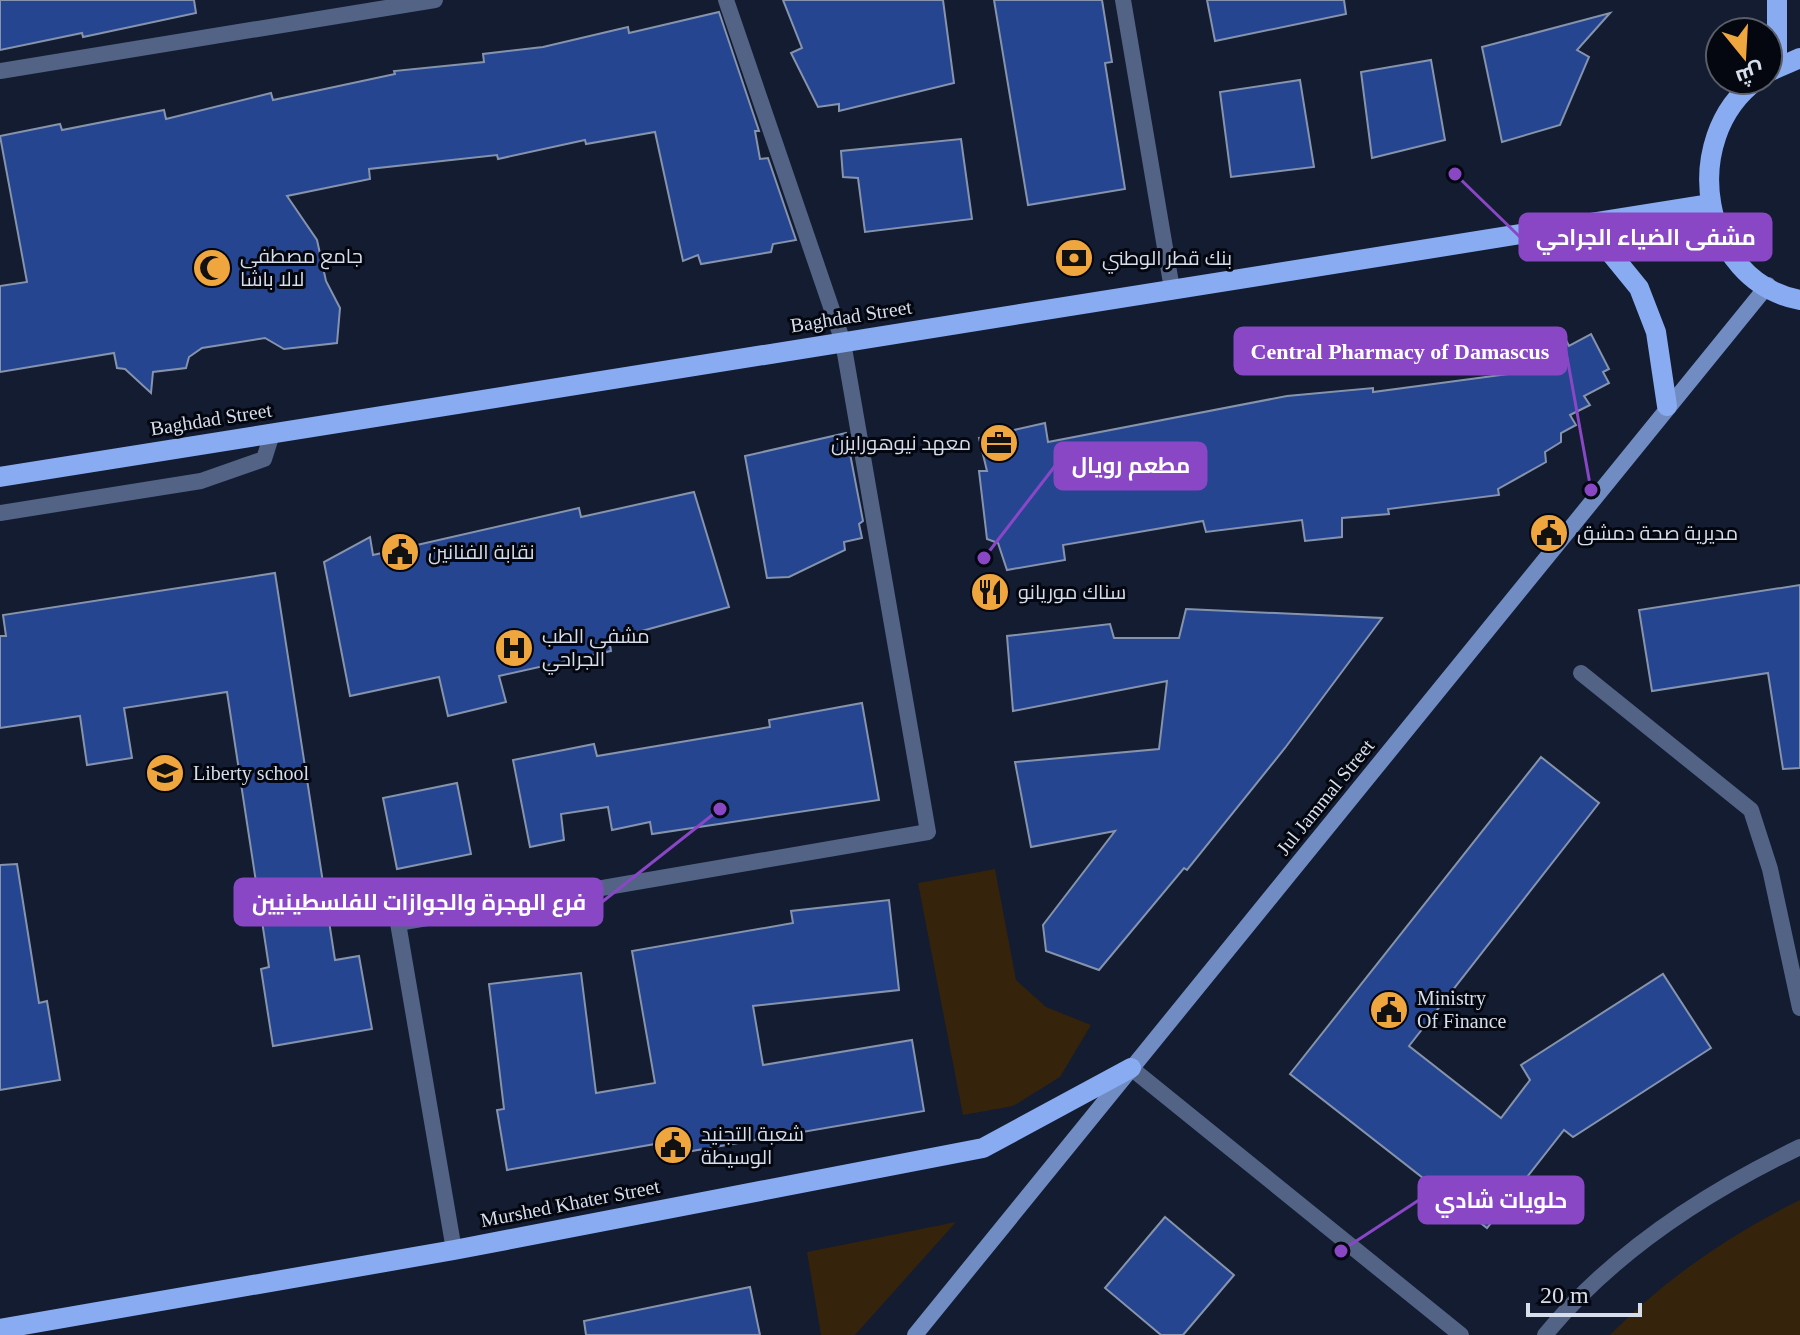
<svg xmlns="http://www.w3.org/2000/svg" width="1800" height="1335" viewBox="0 0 1800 1335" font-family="'Times New Roman',Cairo,serif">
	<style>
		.green { fill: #35230b }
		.building { fill: #264591; stroke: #8693ac; stroke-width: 2 }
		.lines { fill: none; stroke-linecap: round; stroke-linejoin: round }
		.lane { stroke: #536385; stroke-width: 16 }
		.street { stroke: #536385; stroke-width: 16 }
		.secondary { stroke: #718cc2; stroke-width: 16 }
		.primary { stroke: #89abf2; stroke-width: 20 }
		.labels { text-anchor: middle; stroke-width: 6; stroke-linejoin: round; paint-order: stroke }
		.poi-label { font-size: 20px; fill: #d7deeb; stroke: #04070f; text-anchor: start }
		.street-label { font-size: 20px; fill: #d7deeb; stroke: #04070f }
		.leader { fill: none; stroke: #8947c6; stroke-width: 3 }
		.callout-dot { fill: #8947c6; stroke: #04070f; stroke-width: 3 }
		.callout { fill: #8947c6; stroke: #8947c6; stroke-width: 3 }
		.callout-label { font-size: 22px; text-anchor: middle; font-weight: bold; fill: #fff }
	</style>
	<rect width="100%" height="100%" fill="#131c30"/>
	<g class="green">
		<polygon points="995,869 1016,980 1046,1007 1091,1025 1060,1077 1013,1106 963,1115 918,883"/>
		<path d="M1800 1200V1335H1610C1665 1279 1729 1235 1800 1200Z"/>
		<polygon points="956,1222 855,1335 821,1335 807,1252"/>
	</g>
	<g class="building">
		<polygon points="0,0 194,0 196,13 83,37 82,33 0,50"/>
		<polygon points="783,0 943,0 954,83 839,111 839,104 818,107 791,53 802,48"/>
		<polygon points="994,0 1102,0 1112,62 1105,63 1125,189 1028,205"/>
		<polygon points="1207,0 1344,0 1346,14 1215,41"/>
		<polygon points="719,12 759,131 755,131 760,159 768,158 796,240 773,244 771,252 701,264 698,255 683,261 655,132 586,144 585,140 498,159 497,155 369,169 370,179 287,196 317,240 326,281 340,308 337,343 284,349 265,338 202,348 189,357 186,368 153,372 151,393 125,369 117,368 114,353 0,372 0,286 27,282 0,136 60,124 62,130 164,110 166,119 271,93 273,100 395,74 394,71 484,62 483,54 543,47 628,27 629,33"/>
		<polygon points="1610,13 1577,50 1589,57 1560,125 1502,142 1482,47"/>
		<polygon points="1431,60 1445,140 1372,158 1361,72"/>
		<polygon points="1300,80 1314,167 1231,177 1220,92"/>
		<polygon points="961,139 972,219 865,232 858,178 843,177 841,151"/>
		<polygon points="1591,334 1609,369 1603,372 1609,383 1584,396 1590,405 1570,415 1576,425 1561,433 1561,442 1545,452 1546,462 1498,489 1499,495 1388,509 1389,514 1342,518 1342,537 1305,541 1302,520 1206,532 1203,521 1063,545 1065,560 1007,570 998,543 987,539 979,471 987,471 979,438 1045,423 1048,442 1287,396 1373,388 1373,392 1516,373 1509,359 1545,340 1549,348 1566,340 1569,346"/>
		<polygon points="846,433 863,521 859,524 862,538 844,542 845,550 789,577 767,578 745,456"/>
		<polygon points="694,492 729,607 609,640 611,651 499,676 506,702 448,716 439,677 350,696 324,562 370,537 373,555 579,508 581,517"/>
		<polygon points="275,573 335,960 359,956 372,1029 273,1046 261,969 269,967 227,692 124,708 132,758 87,765 80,716 0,728 0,636 6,636 3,615"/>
		<polygon points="1800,585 1800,768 1783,769 1768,673 1652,691 1639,610"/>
		<polygon points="1186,609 1382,618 1285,748 1187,870 1184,868 1099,970 1046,951 1043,925 1115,831 1031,847 1015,762 1159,749 1167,681 1013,711 1007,636 1110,624 1114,638 1179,638"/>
		<polygon points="862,703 879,800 652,834 650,822 612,830 608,807 561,814 564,840 530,847 513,760 594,744 597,756 770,727 769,720"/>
		<polygon points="1541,757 1599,803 1409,1046 1501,1118 1530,1080 1521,1065 1663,974 1711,1048 1573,1137 1564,1130 1487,1228 1290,1074"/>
		<polygon points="457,783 471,854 397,869 383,798"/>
		<polygon points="17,864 39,1003 47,1001 60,1080 0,1090 0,865"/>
		<polygon points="889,900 899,990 753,1006 763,1065 912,1040 924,1111 663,1156 661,1143 507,1170 497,1110 504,1109 489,984 581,973 596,1093 655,1083 632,951 793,923 791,911"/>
		<polygon points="1165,1217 1234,1275 1183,1335 1161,1335 1105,1288"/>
		<polygon points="750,1287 760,1335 586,1335 584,1321"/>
	</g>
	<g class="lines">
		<polyline class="lane" points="0,513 201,481 264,459 272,434"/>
		<g class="street">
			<polyline points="1123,0 1172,289"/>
			<polyline points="0,71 435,0"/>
			<polyline points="1581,673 1751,810 1770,869 1800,1008"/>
			<polyline points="1131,1068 1461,1335"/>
			<polyline points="454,1250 398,923 928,832 843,342 726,0"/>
			<path d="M1545 1335C1613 1252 1704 1193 1800 1147"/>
		</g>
		<polyline class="secondary" points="915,1335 1768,285"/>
		<g class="primary">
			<polyline points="1777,65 1777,0"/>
			<polyline points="1768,72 1800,58"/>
			<path d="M1757 80C1678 138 1700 281 1800 300"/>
			<polyline points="1586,223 1639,288 1656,332 1667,406"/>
			<polyline points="0,477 1709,204"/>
			<polyline points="0,1329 454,1250 983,1148 1131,1068"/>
		</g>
	</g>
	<defs>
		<symbol id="bank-disc" viewBox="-11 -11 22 22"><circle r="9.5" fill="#f0a63f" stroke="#04070f"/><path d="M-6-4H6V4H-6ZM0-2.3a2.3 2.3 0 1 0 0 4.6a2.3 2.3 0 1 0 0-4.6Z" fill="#111"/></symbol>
		<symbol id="mosque-disc" viewBox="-11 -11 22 22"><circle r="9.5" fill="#f0a63f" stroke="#04070f"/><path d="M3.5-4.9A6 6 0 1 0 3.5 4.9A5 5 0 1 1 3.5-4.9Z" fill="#111"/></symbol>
		<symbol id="office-disc" viewBox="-11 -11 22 22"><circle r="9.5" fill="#f0a63f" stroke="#04070f"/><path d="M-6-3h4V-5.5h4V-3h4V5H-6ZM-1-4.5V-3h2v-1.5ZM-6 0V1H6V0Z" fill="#111"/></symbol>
		<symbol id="civic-disc" viewBox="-11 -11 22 22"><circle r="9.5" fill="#f0a63f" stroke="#04070f"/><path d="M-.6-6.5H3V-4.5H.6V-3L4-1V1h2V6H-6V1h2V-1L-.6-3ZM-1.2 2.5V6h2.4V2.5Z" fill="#111"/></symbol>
		<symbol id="restaurant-disc" viewBox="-11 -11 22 22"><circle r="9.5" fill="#f0a63f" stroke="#04070f"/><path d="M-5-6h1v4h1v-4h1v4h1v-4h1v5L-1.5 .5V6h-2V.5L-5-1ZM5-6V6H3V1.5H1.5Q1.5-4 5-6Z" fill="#111"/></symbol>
		<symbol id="hospital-disc" viewBox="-11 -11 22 22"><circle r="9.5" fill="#f0a63f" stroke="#04070f"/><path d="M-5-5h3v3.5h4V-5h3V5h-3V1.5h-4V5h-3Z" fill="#111"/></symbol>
		<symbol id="school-disc" viewBox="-11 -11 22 22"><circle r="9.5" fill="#f0a63f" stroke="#04070f"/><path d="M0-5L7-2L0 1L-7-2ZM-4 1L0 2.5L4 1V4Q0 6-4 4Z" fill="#111"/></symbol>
	</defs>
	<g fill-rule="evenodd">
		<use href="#bank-disc" x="1052" y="236" width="44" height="44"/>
		<use href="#mosque-disc" x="190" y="246" width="44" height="44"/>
		<use href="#office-disc" x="977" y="421" width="44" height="44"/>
		<use href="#civic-disc" x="1527" y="511" width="44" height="44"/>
		<use href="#civic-disc" x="378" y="530" width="44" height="44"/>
		<use href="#restaurant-disc" x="968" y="570" width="44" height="44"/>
		<use href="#hospital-disc" x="492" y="626" width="44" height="44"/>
		<use href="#school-disc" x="143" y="751" width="44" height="44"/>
		<use href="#civic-disc" x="1367" y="988" width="44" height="44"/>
		<use href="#civic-disc" x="651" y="1123" width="44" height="44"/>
	</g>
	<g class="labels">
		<g class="poi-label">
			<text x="240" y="263">جامع مصطفى<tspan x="240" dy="23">لالا باشا</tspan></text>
			<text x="1102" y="265">بنك قطر الوطني</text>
			<text x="971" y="450" text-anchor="end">معهد نيوهورايزن</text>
			<text x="1577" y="540">مديرية صحة دمشق</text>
			<text x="428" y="559">نقابة الفنانين</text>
			<text x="1018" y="599">سناك موريانو</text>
			<text x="542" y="643">مشفى الطب<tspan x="542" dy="23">الجراحي</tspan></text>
			<text x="193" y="780">Liberty school</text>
			<text x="1417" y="1005">Ministry<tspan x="1417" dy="23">Of Finance</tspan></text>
			<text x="701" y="1141">شعبة التجنيد<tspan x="701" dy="23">الوسيطة</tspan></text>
		</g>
		<g class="street-label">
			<text transform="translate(851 316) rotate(-9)" y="7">Baghdad Street</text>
			<text transform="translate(211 419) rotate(-9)" y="7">Baghdad Street</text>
			<text transform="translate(1325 797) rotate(-51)" y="7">Jul Jammal Street</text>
			<text transform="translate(570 1203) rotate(-11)" y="7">Murshed Khater Street</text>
		</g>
	</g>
	<path class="leader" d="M1455 174L1520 237M1591 490L1566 351M984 558L1055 466M720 809L602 902M1341 1251L1419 1200"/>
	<g class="callout-dot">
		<circle cx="1455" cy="174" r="8"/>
		<circle cx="1591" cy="490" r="8"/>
		<circle cx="984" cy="558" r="8"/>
		<circle cx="720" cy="809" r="8"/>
		<circle cx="1341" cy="1251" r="8"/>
	</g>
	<g class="callout">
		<rect x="1520" y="214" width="251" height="46" rx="8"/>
		<rect x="1235" y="328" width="331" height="46" rx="8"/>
		<rect x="1055" y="443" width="151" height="46" rx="8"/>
		<rect x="235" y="879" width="367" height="46" rx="8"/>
		<rect x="1419" y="1177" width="164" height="46" rx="8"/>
	</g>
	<g class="callout-label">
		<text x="1646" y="245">مشفى الضياء الجراحي</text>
		<text x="1400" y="359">Central Pharmacy of Damascus</text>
		<text x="1131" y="473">مطعم رويال</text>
		<text x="419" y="910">فرع الهجرة والجوازات للفلسطينيين</text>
		<text x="1501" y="1208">حلويات شادي</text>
	</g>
	<g transform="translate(1744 56) rotate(162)"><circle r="38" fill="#04070f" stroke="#585d67" stroke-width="2"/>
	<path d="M0-6L14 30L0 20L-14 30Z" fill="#f0a63f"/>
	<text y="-12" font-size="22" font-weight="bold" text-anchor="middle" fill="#d7deeb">ش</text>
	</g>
	<path d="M1528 1303v12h112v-12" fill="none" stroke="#d7deeb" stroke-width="4"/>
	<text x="1540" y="1303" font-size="24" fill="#d7deeb" stroke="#04070f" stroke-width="6" paint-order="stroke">20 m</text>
</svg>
